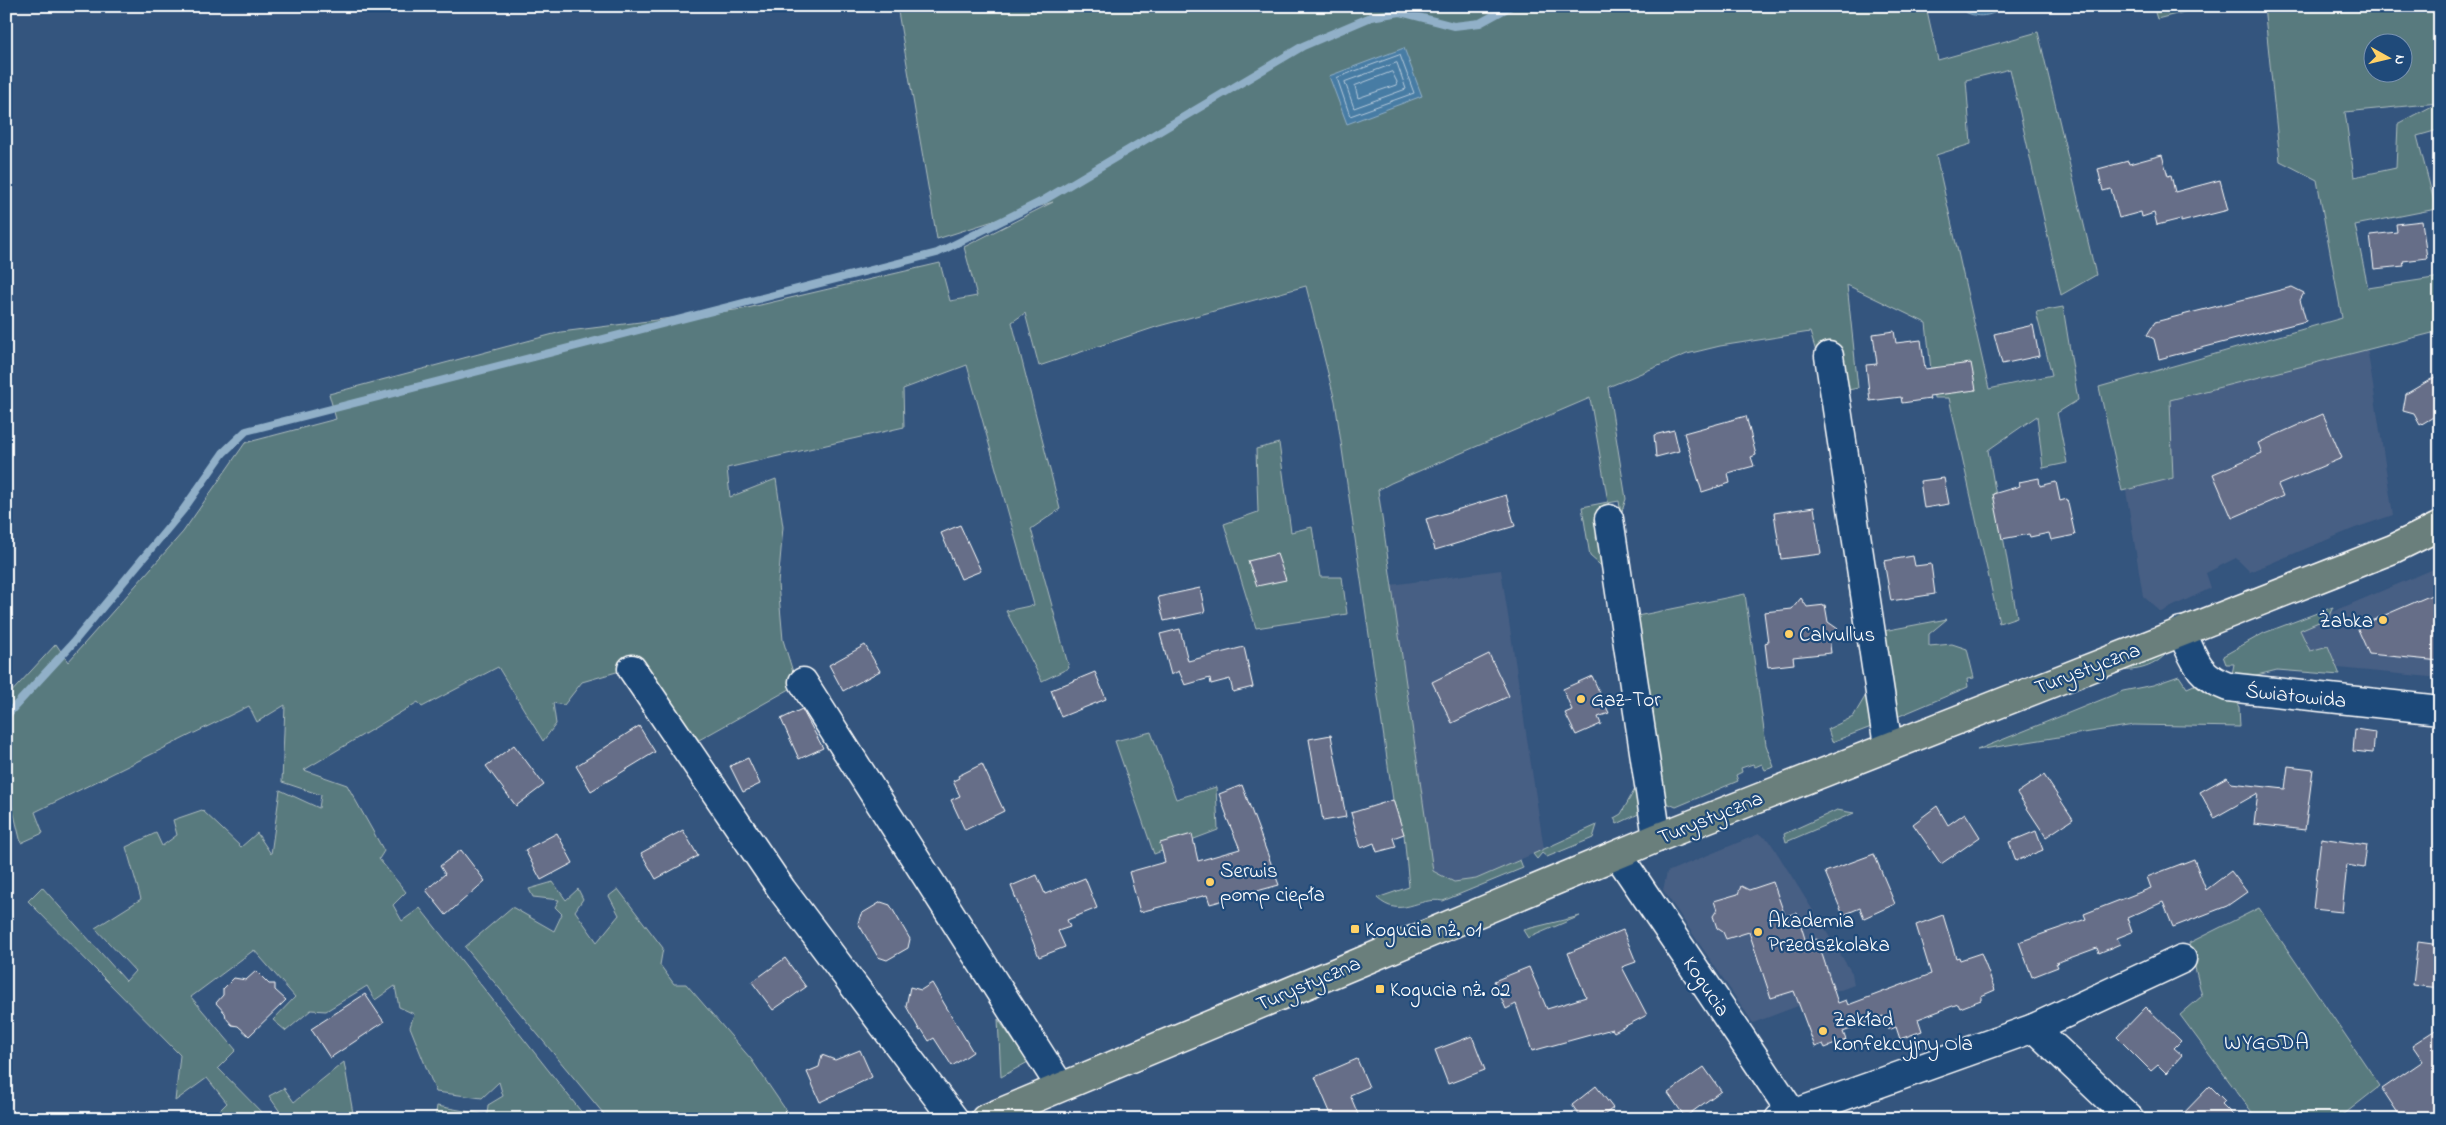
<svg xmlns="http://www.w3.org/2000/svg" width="2446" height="1125" viewBox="0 0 2446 1125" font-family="'Indie Flower',sans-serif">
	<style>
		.built { fill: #475f84 }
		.green { fill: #597a7e; stroke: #acbcbe; fill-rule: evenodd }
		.water { fill: #477ba4; stroke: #91b0c8 }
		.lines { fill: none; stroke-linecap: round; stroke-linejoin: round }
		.shore { stroke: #b5cadb; stroke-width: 1 }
		.stream { stroke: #91b0c8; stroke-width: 8 }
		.building { fill: #666e88; stroke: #fff }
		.minor-casing { stroke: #fff; stroke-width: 31 }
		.major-casing { stroke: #fff; stroke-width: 31 }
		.minor { stroke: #1f4a7a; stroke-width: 28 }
		.major { stroke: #6b7f7c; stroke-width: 28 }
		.poi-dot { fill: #ffd166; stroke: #1f4a7a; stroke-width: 2 }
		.labels { text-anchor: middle; stroke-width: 4.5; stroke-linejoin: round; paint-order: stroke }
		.poi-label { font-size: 21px; fill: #fff; stroke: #1f4a7a; text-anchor: start }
		.street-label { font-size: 21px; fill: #fff; stroke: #1f4a7a }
		.neighbourhood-label { font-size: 22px; letter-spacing: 1px; fill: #fff; stroke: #1f4a7a }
	</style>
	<rect width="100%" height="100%" fill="#34557e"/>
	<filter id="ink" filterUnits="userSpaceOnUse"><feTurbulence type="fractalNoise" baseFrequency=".02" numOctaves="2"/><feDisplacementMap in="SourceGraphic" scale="10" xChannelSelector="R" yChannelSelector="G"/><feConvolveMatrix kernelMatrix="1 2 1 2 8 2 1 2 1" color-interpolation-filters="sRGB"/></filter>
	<g filter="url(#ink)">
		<g class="built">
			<polygon points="2363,321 2393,515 2355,528 2250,572 2236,558 2206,573 2211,588 2161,612 2143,596 2109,385"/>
			<polygon points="2436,568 2440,577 2440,678 2226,657"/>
			<polygon points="1501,570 1544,849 1476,879 1454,882 1433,871 1391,585"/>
			<polygon points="1759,834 1769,840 1852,973 1854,985 1753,1023 1663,890 1667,872"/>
		</g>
		<g class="green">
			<path d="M897 6H1926L1938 60 2038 32 2096 275 2061 295 2010 69 1966 80 1971 144 1936 155 1989 389 2052 375 2036 312 2063 307 2078 400 2057 413 2067 463 2043 468 2037 416 1988 450 2017 617 1999 623 1949 398H1934L1926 323 1847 285 1858 388 1829 394 1810 332 1720 346 1687 354 1608 387 1626 499 1621 514 1619 501 1608 503 1610 509 1597 529 1596 538 1606 554 1646 796 1643 812 1617 824 1614 818 1621 814 1639 782 1607 571 1590 556 1582 507 1608 502 1590 398 1391 483 1378 490 1433 871 1454 882 1476 879 1520 860 1523 868 1443 901C1418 896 1401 920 1377 898L1409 887 1404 834 1393 800 1335 401 1306 286 1159 326 1039 366 1025 313 1012 322 1060 509 1031 529 1069 668 1042 681 1006 611 1034 605 967 365 903 389 904 427 727 468 730 497 776 479 783 527 778 584 783 640 797 685 699 740 676 712 652 673 642 669 620 671 582 682 564 705 553 703 556 724 543 741 498 667 422 707 418 702 304 770 347 785 384 851 379 859 406 892 393 905 402 921 420 908 587 1119H435L437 1106 487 1115 488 1105 503 1096 499 1082 482 1098 436 1092 410 1027 414 1014 399 1007 395 986 375 1000 367 986 326 1011 311 1010 286 1031 273 1020 295 997 254 950 191 997 236 1050 218 1068 268 1119H221L216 1114 227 1103 207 1078 175 1101 180 1055 28 901 42 887 126 981 135 971 95 928 141 899 126 847 156 833 162 846 177 835 173 820 202 810 241 847 257 833 271 854 280 790 319 808 321 795 282 782 285 705 257 722 249 706 35 812 43 833 21 843 6 781V698L56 644 68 662 183 532 245 443 336 419 329 394 561 332 743 309 940 263 950 301 977 296 964 247 1053 202 937 239Z"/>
			<polygon points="2153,6 2208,6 2157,19"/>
			<path d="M2264 6H2440V136L2438 130 2417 136 2436 209 2355 225 2368 288 2440 277V331L2170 400 2173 478 2122 491 2099 387 2342 318 2317 180 2280 161ZM2374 42H2404V72H2374ZM2438 103 2398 124 2396 168 2354 177 2345 112Z"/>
			<polygon points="1279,443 1291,532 1312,527 1320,577 1342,577 1347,614 1256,628 1224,524 1258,512 1256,449"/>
			<polygon points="1847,576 1854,578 1879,724 1832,742 1828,729 1853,717 1866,695"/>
			<polygon points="1745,594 1766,745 1774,767 1765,770 1762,764 1755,767 1753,764 1741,768 1742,772 1736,775 1738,781 1676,807 1669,804 1662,805 1637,616"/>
			<polygon points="2333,607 2328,618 2300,630 2310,651 2328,646 2340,675 2277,670 2253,676 2232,674 2234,664 2226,664 2223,656 2264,633"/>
			<polygon points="1947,619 1929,634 1929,646 1952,644 1967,649 1974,678 1967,679 1968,687 1897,717 1878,632"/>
			<path d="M2165 655C2150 669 2137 670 2117 671L2157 656Z"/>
			<polygon points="2179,676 2187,688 2194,685 2205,693 2234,699 2239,707 2240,727 2134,725 1977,750 2123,691 2153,685"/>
			<polygon points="1151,732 1176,799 1216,787 1218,830 1154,854 1115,741"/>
			<polygon points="1837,810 1854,813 1786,842 1784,834"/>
			<polygon points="1597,825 1593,838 1547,857 1542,853 1537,859 1533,854"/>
			<polygon points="553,882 566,900 578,889 583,899 575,911 597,942 619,915 609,896 618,889 663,948 660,965 674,984 686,984 751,1059 792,1119 608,1119 465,947 512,907 554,931 562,914 555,907 559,900 533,897 529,889"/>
			<polygon points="2259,908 2380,1086 2338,1119 2257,1119 2180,1015 2202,996 2189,943"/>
			<polygon points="1580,916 1528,938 1523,930"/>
			<polygon points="998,1019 1028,1062 1001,1077"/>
			<polygon points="344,1062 354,1119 285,1119 269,1096 284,1088 294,1102"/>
		</g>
		<g class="water">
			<path d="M1954 6H2009C1986 18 1977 20 1954 6Z"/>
			<polygon points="1404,48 1422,96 1347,124 1329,76"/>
		</g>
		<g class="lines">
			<g class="shore">
				<polygon points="1400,55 1414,93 1350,116 1337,78"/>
				<polygon points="1397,63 1406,89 1354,108 1345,82"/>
				<polygon points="1392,72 1397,82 1396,85 1358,98 1355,86"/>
			</g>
			<polyline class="stream" points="6,716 72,644 183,510 223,453 246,431 937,253 1044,200 1303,46 1371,17 1400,12 1454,26 1480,23 1511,6"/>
		</g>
		<g class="building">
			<polygon points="2162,155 2168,176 2171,175 2175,192 2220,180 2228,210 2181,222 2181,219 2157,225 2154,213 2142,217 2141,212 2119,218 2111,189 2103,191 2098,169 2128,161 2129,164"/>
			<polygon points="2422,221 2427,258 2403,261 2404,266 2374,269 2370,235 2397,232 2396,224"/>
			<polygon points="2292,287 2304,293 2300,300 2306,321 2159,359 2154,339 2147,335 2155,322"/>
			<polygon points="2033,325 2039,356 2002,364 1994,334"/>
			<polygon points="1894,331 1896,343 1921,340 1925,369 1971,363 1976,390 1929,396 1930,399 1902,403 1901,397 1870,401 1866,365 1877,364 1873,334"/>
			<polygon points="2440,374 2440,413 2420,425 2414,414 2403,411 2406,394"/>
			<polygon points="2323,414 2342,458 2278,485 2283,496 2232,518 2213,474 2262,453 2258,443"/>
			<polygon points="1746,416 1756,455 1751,457 1754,466 1728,473 1730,483 1702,492 1684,433"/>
			<polygon points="1674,430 1679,451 1656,457 1654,435"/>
			<polygon points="1944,478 1949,504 1924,508 1920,481"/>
			<polygon points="2039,478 2040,486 2056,482 2060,501 2067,499 2075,535 2051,540 2049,533 2030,537 2029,534 2002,539 1993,494 2020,486 2019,482"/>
			<polygon points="1506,495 1515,526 1435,550 1426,519"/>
			<polygon points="1814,507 1821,554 1781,559 1774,513"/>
			<polygon points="960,525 981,571 961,579 941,533"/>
			<polygon points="1277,554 1286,580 1257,586 1248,561"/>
			<polygon points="1913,556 1915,566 1931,564 1935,594 1891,601 1884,561"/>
			<polygon points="1200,588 1205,612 1164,621 1158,597"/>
			<polygon points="2434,594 2440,607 2440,661 2369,654 2357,627"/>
			<polygon points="1801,598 1807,607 1825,605 1828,622 1838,629 1829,637 1831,653 1793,657 1794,664 1768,667 1765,643 1768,642 1764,612 1792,609"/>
			<polygon points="1180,629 1188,661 1244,647 1253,687 1233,692 1230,679 1211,684 1210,678 1185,685 1179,671 1171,675 1160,634"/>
			<polygon points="865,645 880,671 843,691 829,665"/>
			<polygon points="1489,654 1509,696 1452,723 1432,682"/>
			<polygon points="1095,672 1106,699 1061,717 1051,690"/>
			<polygon points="1592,676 1609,713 1598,717 1601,724 1576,735 1565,713 1572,710 1563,689"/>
			<polygon points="802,709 823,748 799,759 781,719"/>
			<polygon points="639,726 655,752 591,791 576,766"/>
			<polygon points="2355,729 2375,732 2373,753 2353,751"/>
			<polygon points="1331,735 1346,817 1323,821 1309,739"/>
			<polygon points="514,745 544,785 516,806 486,766"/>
			<polygon points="748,758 760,784 743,792 730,766"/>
			<polygon points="982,764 1004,811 965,830 951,800 960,796 953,781 959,778 958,776"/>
			<polygon points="2288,766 2313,769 2305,830 2254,824 2258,793 2214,818 2200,792 2227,777 2231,783 2285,789"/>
			<polygon points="2044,775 2073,819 2046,837 2017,793"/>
			<polygon points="1242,785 1279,885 1210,904 1207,895 1140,912 1129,872 1165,862 1160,843 1192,834 1198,861 1240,849 1226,816 1227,816 1219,794"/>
			<polygon points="1393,800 1404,834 1393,838 1396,847 1377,852 1374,843 1361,848 1351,813"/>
			<polygon points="1937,806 1948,825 1965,813 1980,837 1941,864 1913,824"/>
			<polygon points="683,830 698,856 656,879 641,853"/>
			<polygon points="2036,831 2043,850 2016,861 2009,842"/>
			<polygon points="557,833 573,863 541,880 525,850"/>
			<polygon points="2321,838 2367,845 2364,868 2347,865 2342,912 2313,909"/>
			<polygon points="461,850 485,881 446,915 426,890 445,874 440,866"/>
			<polygon points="1874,854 1895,904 1864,918 1860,908 1843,915 1825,872"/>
			<polygon points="2194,859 2206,890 2231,871 2247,892 2227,906 2173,927 2163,902 2127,918 2132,932 2117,938 2120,944 2099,953 2097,948 2056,963 2058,967 2032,977 2019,942 2086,919 2084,914 2151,888 2147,877"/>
			<polygon points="1037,875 1045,894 1085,878 1097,908 1067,920 1070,927 1058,931 1065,947 1039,957 1011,886"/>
			<polygon points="1773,882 1785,916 1797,913 1806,942 1817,939 1838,1003 1846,1000 1848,1005 1931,974 1916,925 1943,915 1956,958 1959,957 1960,960 1981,953 1995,990 1981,996 1981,1000 1960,1008 1958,1004 1918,1019 1922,1031 1900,1039 1896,1027 1889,1030 1883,1016 1843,1032 1846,1040 1825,1048 1823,1044 1815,1047 1794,991 1771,998 1749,932 1726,939 1723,932 1717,928 1713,916 1717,910 1714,901 1738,894 1741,886 1749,890"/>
			<polygon points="881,902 890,905 910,939 908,948 887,960 878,957 858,923 861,914"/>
			<polygon points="1623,930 1636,962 1622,967 1647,1015 1614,1032 1612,1029 1532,1051 1516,1004 1506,1009 1494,981 1529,967 1547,1009 1586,997 1568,953"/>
			<polygon points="2418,942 2440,945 2440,988 2413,985"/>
			<polygon points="785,958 806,987 773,1010 752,982"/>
			<polygon points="256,971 269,984 275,984 275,990 286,1000 249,1036 238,1026 232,1025 226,1018 225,1013 216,1003 223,995 223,989 234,978 246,980"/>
			<polygon points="932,983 973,1052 952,1066 934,1038 929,1041 922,1030 920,1031 906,1006 910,987 921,990"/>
			<polygon points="365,994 384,1022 330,1058 311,1029"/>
			<polygon points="2146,1007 2181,1041 2174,1048 2182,1055 2166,1073 2158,1065 2151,1071 2117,1037"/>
			<polygon points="2440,1027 2440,1119 2402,1119 2382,1089 2423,1061 2412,1045"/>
			<polygon points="1472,1036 1485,1070 1448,1084 1435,1050"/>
			<polygon points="860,1050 872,1077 820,1102 807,1072 819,1067 822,1055 835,1060"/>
			<polygon points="1357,1059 1369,1087 1350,1095 1360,1119 1333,1119 1315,1077"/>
			<polygon points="1704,1067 1721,1091 1685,1117 1668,1093"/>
			<polygon points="1596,1086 1613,1108 1599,1119 1582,1119 1572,1105"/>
			<polygon points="2210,1086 2225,1101 2222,1104 2237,1119 2178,1119"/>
		</g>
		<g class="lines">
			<defs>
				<g id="minor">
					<polyline points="1829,356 1888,746"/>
					<polyline points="1609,519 1657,838"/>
					<path d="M2181 631C2195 660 2197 675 2228 687L2440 710"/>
					<polyline points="632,669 782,890 954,1119"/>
					<polyline points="803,682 1060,1086"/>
					<polyline points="1618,855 1796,1119"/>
					<polyline points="2034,1028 2130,1119"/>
					<polyline points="1779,1119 2034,1028 2182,959"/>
				</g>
				<polyline id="major" points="985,1119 1657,838 2332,573 2393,549 2440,526"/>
			</defs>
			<use href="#minor" class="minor-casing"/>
			<use href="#major" class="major-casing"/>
			<use href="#minor" class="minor"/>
			<use href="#major" class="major"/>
		</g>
	</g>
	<g class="poi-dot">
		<circle cx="2383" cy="620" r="5"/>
		<circle cx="1789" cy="634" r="5"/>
		<circle cx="1581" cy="699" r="5"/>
		<circle cx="1210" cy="882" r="5"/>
		<rect x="1350" y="924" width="10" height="10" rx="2.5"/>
		<circle cx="1758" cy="932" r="5"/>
		<rect x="1375" y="984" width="10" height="10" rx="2.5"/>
		<circle cx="1823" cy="1031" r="5"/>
	</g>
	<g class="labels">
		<g class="poi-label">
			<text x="2373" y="627" text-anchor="end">Żabka</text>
			<text x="1799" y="641">Calvullus</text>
			<text x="1591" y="706">Gaz-Tor</text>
			<text x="1220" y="877">Serwis<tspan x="1220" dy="24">pomp ciepła</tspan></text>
			<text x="1768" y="927">Akademia<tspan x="1768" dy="24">Przedszkolaka</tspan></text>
			<text x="1365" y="936">Kogucia nż. 01</text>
			<text x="1390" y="996">Kogucia nż. 02</text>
			<text x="1833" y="1026">Zakład<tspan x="1833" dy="24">konfekcyjny Ola</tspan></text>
		</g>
		<g class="street-label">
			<text transform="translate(2087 668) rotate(-21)" y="7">Turystyczna</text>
			<text transform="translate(2296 695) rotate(6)" y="7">Światowida</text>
			<text transform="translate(1710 817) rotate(-22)" y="7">Turystyczna</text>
			<text transform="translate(1308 983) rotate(-23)" y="7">Turystyczna</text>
			<text transform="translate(1707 986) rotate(56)" y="7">Kogucia</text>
		</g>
		<g class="neighbourhood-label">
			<text x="2267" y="1049">WYGODA</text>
		</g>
	</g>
	<rect width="2446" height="1125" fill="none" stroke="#1f4a7a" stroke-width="25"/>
	<rect x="12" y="12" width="2421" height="1100" fill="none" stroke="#fff" stroke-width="2" filter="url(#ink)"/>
	<g transform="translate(2388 58) rotate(98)"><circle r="24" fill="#1f4a7a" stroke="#7992af"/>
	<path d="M0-4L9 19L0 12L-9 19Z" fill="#ffd166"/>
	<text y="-8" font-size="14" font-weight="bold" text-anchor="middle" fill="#ffffff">N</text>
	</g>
</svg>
